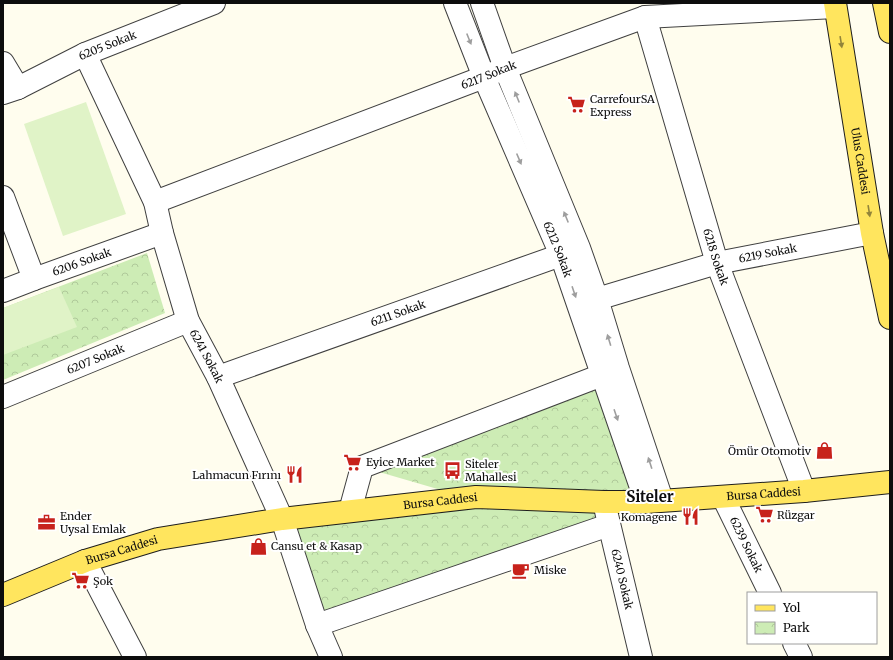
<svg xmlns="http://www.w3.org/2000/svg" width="893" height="660" viewBox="0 0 893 660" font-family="Merriweather,serif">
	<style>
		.park { fill: url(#park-crowns) }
		.pitch { fill: #e0f3c7 }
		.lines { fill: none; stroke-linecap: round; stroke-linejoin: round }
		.minor-casing { stroke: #404040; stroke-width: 24 }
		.major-casing { stroke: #1e1e1e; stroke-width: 24 }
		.minor { stroke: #fff; stroke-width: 22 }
		.major { stroke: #ffe55e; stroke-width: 22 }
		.oneway { fill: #9e9e9e }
		.oneway2 { fill: #92843a }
		.labels { text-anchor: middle; stroke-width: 4; stroke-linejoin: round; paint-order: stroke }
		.street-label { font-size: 11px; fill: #0d0d0d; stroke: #fff }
		.poi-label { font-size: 11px; fill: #0d0d0d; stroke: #fff; text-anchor: start }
		.district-label { font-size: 15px; font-weight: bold; fill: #0d0d0d; stroke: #fff }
	</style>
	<defs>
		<pattern id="park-crowns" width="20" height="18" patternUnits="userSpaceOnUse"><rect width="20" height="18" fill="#cdecb5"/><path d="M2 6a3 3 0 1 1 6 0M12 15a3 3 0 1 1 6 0" fill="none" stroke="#afc99a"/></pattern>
	</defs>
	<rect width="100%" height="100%" fill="#fffdee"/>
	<g class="park">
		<polygon points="147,253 165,313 3,380 3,308"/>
		<polygon points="602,375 646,502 604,502 609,525 317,625 282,519 465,497 362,467"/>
	</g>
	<g class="pitch">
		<polygon points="86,102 126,214 63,236 24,124"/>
		<polygon points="59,287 77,327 3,355 3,308"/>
	</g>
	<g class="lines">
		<defs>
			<g id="minor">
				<path id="s1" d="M455 3 484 77 561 255 646 502"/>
				<polyline points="482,3 505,68 579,248 597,299 618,368 662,500"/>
				<path id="s2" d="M645 17 717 263 804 491"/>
				<path id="s3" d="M85 54 155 202 162 233 188 321 218 377 282 519 317 625 331 657"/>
				<polyline points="3,63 18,88"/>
				<path id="s4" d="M3 93 18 88 85 54 214 3"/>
				<polyline points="3,197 34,279"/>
				<path id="s5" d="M155 202 484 77 505 68 645 17 835 7"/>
				<path id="s6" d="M3 291 34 279 162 233"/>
				<path id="s7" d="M597 299 717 263 872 233"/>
				<path id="s8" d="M218 377 561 255 574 250"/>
				<path id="s9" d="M3 397 188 321"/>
				<path id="s10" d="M723 497 770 593"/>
				<polyline points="350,511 362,467 602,375 615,369"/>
				<path id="s11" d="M606 511 641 657"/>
				<polyline points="85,561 135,657"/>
				<polyline points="317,625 609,525"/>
				<polyline points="794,643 801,657"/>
			</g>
			<g id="major">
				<path id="s12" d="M835 3 872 233 890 318"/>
				<polyline points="884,3 890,32"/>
				<path id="s13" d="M3 595 85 561 158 539 282 519 476 497 604 502H646L804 491 890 482"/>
			</g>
		</defs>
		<use href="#minor" class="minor-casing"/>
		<use href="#major" class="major-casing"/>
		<use href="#minor" class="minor"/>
		<use href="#major" class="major"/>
	</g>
	<defs><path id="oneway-solid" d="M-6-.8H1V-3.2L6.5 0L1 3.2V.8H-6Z"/></defs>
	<g class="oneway">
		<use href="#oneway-solid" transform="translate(469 39) rotate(68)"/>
		<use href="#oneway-solid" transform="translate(517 97) rotate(-112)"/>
		<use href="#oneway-solid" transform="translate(519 159) rotate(67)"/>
		<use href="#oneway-solid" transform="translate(566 217) rotate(-112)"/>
		<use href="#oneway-solid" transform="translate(574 292) rotate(71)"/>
		<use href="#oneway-solid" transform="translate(609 340) rotate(-107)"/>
		<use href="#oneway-solid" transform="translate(616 415) rotate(71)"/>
		<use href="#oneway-solid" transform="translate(650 463) rotate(-108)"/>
	</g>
	<g class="oneway2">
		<use href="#oneway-solid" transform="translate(841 42) rotate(81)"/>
		<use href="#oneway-solid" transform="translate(869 211) rotate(81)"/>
	</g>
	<defs>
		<symbol id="supermarket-bare" viewBox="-9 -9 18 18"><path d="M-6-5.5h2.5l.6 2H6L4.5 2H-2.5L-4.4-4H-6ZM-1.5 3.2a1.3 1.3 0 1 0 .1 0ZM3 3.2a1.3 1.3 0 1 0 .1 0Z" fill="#c7221c" stroke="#fff" stroke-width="2.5" paint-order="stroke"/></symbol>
		<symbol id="shop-bare" viewBox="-9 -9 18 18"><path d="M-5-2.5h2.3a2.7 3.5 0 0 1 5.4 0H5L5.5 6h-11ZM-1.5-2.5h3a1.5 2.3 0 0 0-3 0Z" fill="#c7221c" stroke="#fff" stroke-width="2.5" paint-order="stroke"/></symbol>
		<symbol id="bus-bare" viewBox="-9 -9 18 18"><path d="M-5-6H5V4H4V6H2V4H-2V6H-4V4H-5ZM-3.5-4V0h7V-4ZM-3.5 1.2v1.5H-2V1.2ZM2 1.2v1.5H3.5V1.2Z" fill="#c7221c" stroke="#fff" stroke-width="2.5" paint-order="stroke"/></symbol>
		<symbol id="restaurant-bare" viewBox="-9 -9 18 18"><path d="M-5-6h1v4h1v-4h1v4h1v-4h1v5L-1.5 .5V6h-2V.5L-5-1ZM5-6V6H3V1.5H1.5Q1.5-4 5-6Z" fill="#c7221c" stroke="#fff" stroke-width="2.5" paint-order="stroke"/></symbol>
		<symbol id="office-bare" viewBox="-9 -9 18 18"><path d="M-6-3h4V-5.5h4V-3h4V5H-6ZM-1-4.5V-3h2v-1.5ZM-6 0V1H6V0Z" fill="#c7221c" stroke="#fff" stroke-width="2.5" paint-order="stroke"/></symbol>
		<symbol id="cafe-bare" viewBox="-9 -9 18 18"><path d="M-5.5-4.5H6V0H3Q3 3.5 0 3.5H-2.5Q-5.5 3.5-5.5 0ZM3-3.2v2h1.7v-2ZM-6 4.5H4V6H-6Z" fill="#c7221c" stroke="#fff" stroke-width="2.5" paint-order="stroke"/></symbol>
	</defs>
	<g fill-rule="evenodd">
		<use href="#supermarket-bare" x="564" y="92" width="25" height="25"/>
		<use href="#shop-bare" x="812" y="438" width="25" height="25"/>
		<use href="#supermarket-bare" x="340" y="450" width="25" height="25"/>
		<use href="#bus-bare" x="440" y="458" width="25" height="25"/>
		<use href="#restaurant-bare" x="282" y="462" width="25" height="25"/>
		<use href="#supermarket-bare" x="752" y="502" width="25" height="25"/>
		<use href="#restaurant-bare" x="678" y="504" width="25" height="25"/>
		<use href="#office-bare" x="34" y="510" width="25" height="25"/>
		<use href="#shop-bare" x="246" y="534" width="25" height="25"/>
		<use href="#cafe-bare" x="508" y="558" width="25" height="25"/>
		<use href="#supermarket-bare" x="68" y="568" width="25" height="25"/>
	</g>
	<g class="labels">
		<g class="street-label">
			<text dy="4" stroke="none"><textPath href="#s4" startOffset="115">6205 Sokak</textPath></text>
			<text dy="4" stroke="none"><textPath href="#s5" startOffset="357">6217 Sokak</textPath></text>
			<text dy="4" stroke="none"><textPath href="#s12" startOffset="160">Ulus Caddesi</textPath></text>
			<text dy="4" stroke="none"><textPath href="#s1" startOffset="267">6212 Sokak</textPath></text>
			<text dy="4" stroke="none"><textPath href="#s7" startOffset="177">6219 Sokak</textPath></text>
			<text dy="4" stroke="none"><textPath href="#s2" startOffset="250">6218 Sokak</textPath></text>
			<text dy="4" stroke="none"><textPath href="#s6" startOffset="84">6206 Sokak</textPath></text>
			<text dy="4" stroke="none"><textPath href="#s8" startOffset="191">6211 Sokak</textPath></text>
			<text dy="4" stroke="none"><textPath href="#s3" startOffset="327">6241 Sokak</textPath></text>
			<text dy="4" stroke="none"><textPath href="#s9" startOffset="100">6207 Sokak</textPath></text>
			<text dy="4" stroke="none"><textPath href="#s13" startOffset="774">Bursa Caddesi</textPath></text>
			<text dy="4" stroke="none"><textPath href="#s13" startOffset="450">Bursa Caddesi</textPath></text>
			<text dy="4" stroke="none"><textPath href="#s10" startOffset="53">6239 Sokak</textPath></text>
			<text dy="4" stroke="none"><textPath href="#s13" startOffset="127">Bursa Caddesi</textPath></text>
			<text dy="4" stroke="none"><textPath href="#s11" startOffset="70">6240 Sokak</textPath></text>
		</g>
		<g class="poi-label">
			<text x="590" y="103">CarrefourSA<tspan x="590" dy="13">Express</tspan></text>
			<text x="811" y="455" text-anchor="end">Ömür Otomotiv</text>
			<text x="366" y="466">Eyice Market</text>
			<text x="465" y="468">Siteler<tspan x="465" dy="13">Mahallesi</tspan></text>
			<text x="281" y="479" text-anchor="end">Lahmacun Fırını</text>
			<text x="777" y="519">Rüzgar</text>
			<text x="60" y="520">Ender<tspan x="60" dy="13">Uysal Emlak</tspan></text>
			<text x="677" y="521" text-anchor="end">Komagene</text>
			<text x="271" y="550">Cansu et &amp; Kasap</text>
			<text x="534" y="574">Miske</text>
			<text x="93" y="585">Şok</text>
		</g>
		<g class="district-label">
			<text x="650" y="502">Siteler</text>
		</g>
	</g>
	<rect width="893" height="660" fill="none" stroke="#0d0d0d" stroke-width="8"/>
	<rect x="747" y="592" width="130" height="52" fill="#ffffff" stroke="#9e9e9e"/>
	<rect x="755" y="605" width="20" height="6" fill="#ffe55e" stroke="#9e9e9e"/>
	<text x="783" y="612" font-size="12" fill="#0d0d0d">Yol</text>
	<rect x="755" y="622" width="20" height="12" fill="url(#park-crowns)" stroke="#9e9e9e"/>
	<text x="783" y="632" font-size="12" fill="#0d0d0d">Park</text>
</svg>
